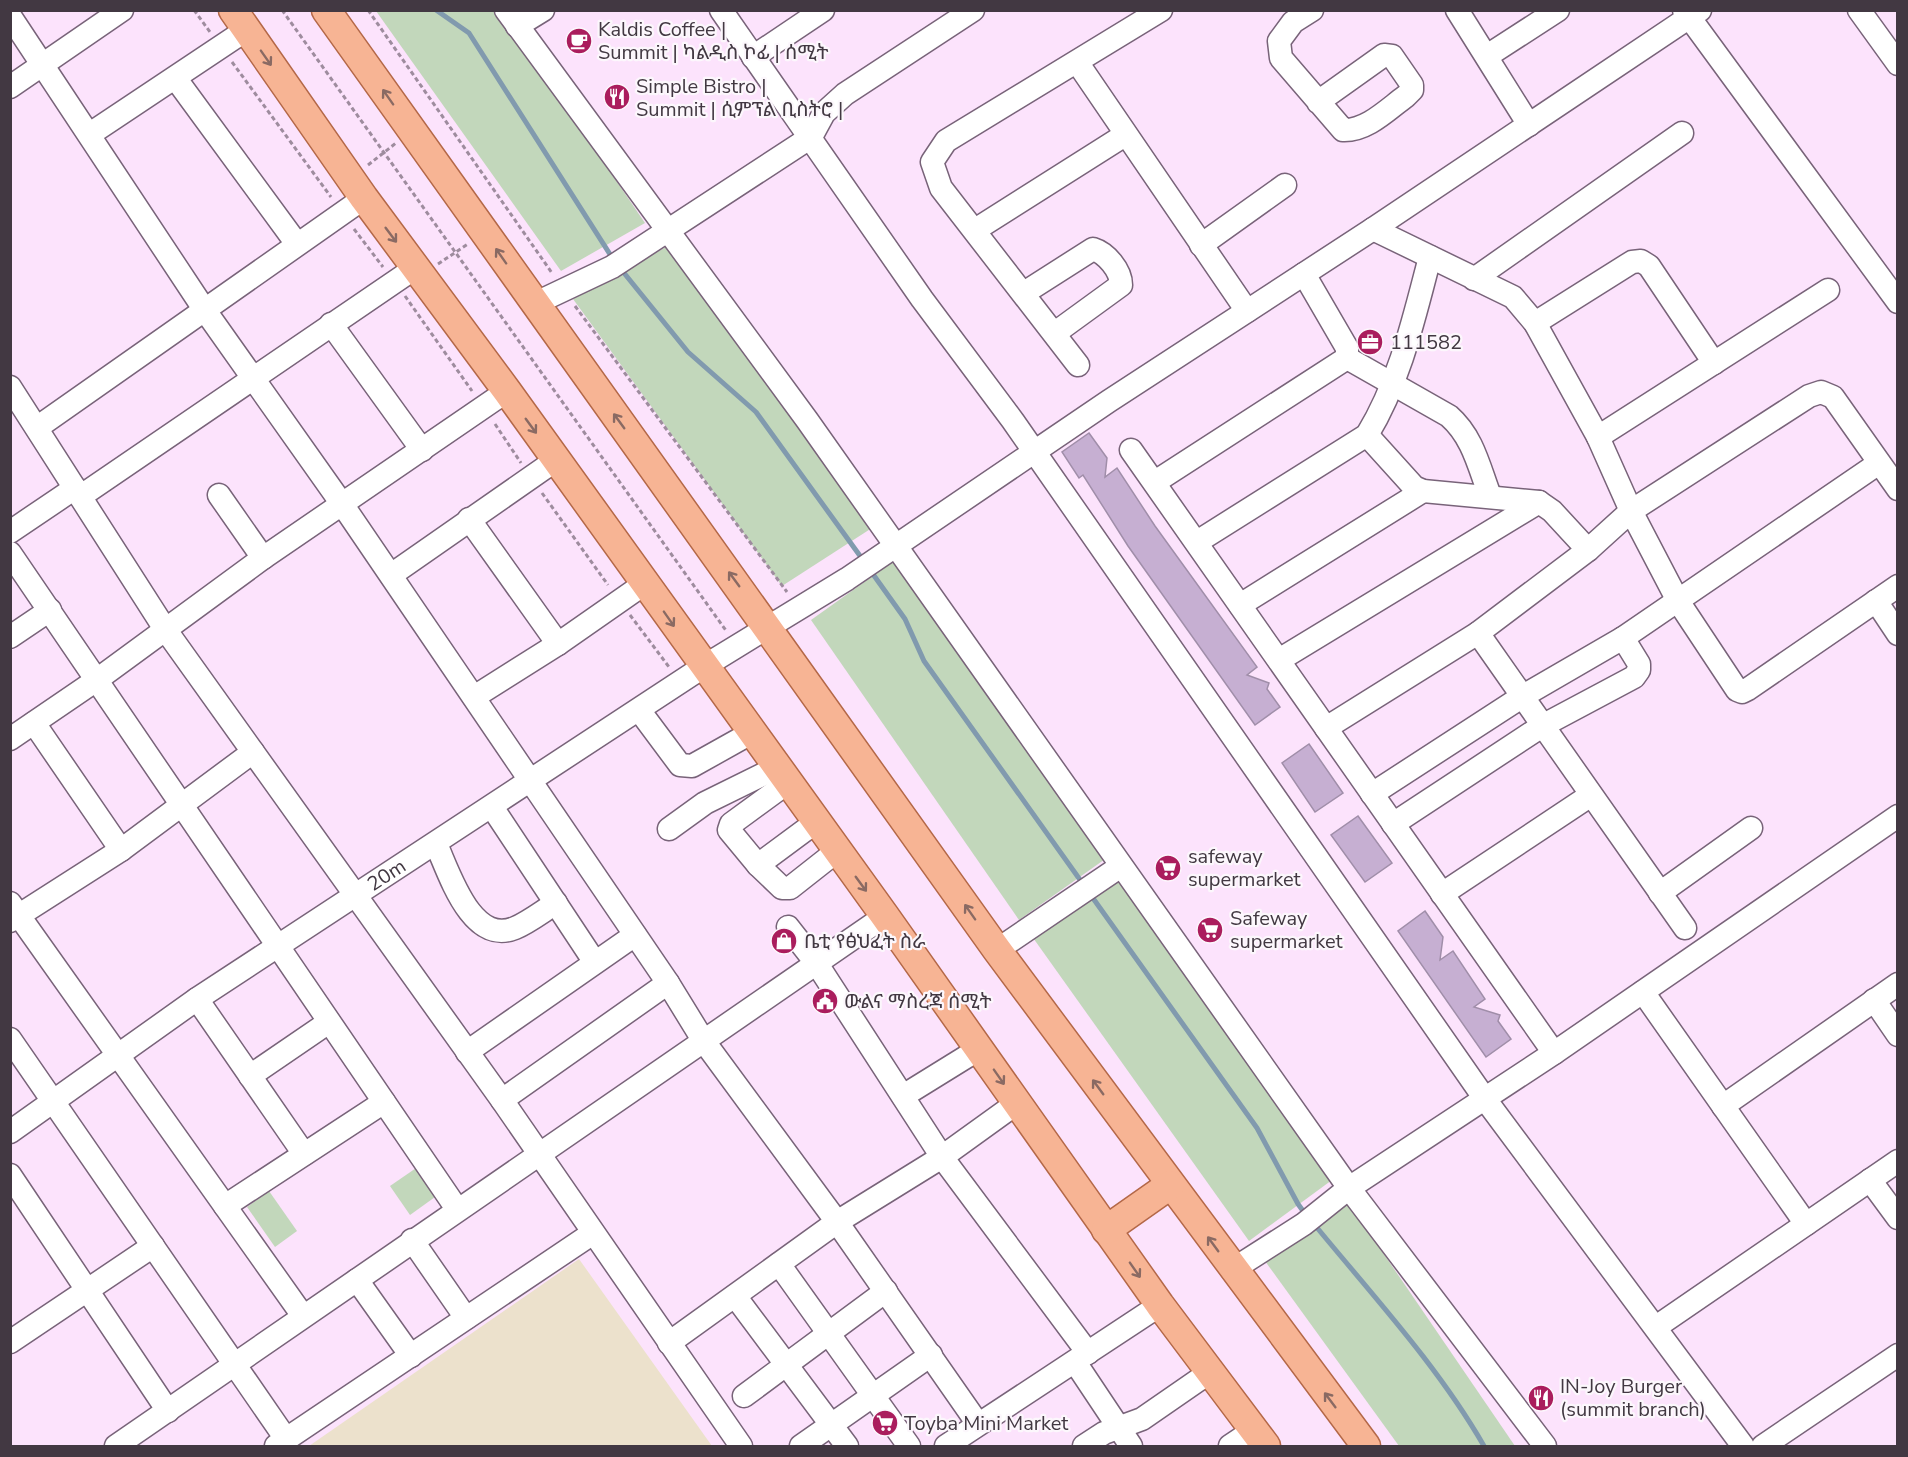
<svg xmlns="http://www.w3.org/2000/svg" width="1908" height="1457" viewBox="0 0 1908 1457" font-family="'Nunito Sans','Noto Sans Ethiopic',sans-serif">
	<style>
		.medical { fill: #ece1cc }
		.park { fill: #c2d7bb }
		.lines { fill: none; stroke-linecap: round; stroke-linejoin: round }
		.stream { stroke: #819aae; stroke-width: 5 }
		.building { fill: #c6afd2; stroke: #a08ea9; stroke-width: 1.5 }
		.minor-casing { stroke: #786379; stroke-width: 25 }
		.major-casing { stroke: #b46848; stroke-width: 31 }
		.path { stroke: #9e8c9e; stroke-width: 3; stroke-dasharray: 4.5 3; stroke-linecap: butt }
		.minor { stroke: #fff; stroke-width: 22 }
		.major { stroke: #f7b494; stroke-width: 28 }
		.oneway { stroke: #8a6a63 }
		.labels { text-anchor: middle; stroke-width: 4.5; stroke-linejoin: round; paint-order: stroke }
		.poi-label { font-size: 20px; fill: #423842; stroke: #fcf7fc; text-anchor: start }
		.street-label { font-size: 20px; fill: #423842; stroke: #fcf7fc }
	</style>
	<rect width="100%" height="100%" fill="#fce3fc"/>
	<polygon class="medical" points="579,1259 712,1446 309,1446"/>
	<g class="park">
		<polygon points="376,11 501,11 645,223 561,271"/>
		<polygon points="666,247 875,526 782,586 573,299"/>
		<polygon points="898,558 1108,857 1019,920 811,620"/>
		<polygon points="1116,876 1332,1180 1249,1241 1031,935"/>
		<polygon points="422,1164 442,1192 410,1215 390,1186"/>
		<polygon points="269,1191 297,1231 275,1247 247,1207"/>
		<polygon points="1349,1203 1515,1446 1399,1446 1265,1261"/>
	</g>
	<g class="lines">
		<g class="stream">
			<polyline points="436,10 469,33 613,259"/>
			<polyline points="620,268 688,352 756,412 863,560"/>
			<polyline points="870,570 905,619 924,661 1083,884"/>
			<polyline points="1090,894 1257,1128 1298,1204 1306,1215"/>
			<path d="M1314 1224C1373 1296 1438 1366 1484 1446"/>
		</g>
	</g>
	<g class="building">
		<polygon points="1089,433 1107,458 1105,477 1117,468 1155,526 1257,667 1247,675 1269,683 1267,689 1280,707 1255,725 1128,546 1083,475 1079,478 1062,452"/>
		<polygon points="1309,744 1343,793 1315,812 1282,763"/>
		<polygon points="1358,816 1392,863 1365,882 1331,835"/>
		<polygon points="1425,911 1443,937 1440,960 1453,951 1485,999 1474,1007 1500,1015 1498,1021 1511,1039 1486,1057 1398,931"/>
	</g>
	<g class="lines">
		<defs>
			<g id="minor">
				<polyline points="506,10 807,420 1349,1188 1545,1446"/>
				<polyline points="721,10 922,299 1013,421 1485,1099 1743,1446"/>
				<path d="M1312 10 1293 22 1279 41 1281 58 1343 130C1367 131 1388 109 1406 96L1412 90V85L1392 56 1384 55 1318 102"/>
				<polyline points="1457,10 1529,125"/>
				<polyline points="1684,10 1898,302"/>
				<polyline points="1859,10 1898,64"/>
				<polyline points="10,16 204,309 342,504 668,983 703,1040 837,1222 978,1424"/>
				<polyline points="517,26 543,10"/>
				<polyline points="1487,56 1558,10"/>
				<polyline points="753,57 823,10"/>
				<polyline points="1077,62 1247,311"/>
				<polyline points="176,79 297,244"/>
				<polyline points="10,87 122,10"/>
				<polyline points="90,134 246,30"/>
				<polyline points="1373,229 1513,297 1535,323 1598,437 1631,511 1678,601 1737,690 1742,692 1748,689 1898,586"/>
				<polyline points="975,230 1125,135"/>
				<polyline points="1201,245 1285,185"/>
				<polyline points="1474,279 1682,133"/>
				<path d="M1024 293 1093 249C1106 253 1121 270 1121 285L1055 333"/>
				<polyline points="534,304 612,267 811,137 824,113 845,94 973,10"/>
				<polyline points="1535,323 1632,262 1641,261 1649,266 1714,363"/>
				<polyline points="331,324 422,450"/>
				<path d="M1347 358 1449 416C1473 437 1479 467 1490 496"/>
				<polyline points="1078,365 941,188 932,162 946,141 1161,10"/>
				<polyline points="10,387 165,629 502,1100 741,1446"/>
				<polyline points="38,427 364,198"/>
				<polyline points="1367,435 1414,487 1423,491 1539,502 1552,511 1588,550"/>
				<polyline points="1598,437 1828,290"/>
				<polyline points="1131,450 1554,1053"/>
				<polyline points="1155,482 1347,358 1347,348 1304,274"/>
				<polyline points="219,495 263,558"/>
				<polyline points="81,496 415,268"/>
				<polyline points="469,519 558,644"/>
				<polyline points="10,532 75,488"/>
				<path d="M1197 542 1367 435C1400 381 1414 318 1430 257"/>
				<polyline points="10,553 457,1209"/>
				<polyline points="391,575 556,460"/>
				<polyline points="1876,601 1898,634"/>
				<polyline points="1240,605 1423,491"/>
				<polyline points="10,637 50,610"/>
				<polyline points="1279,660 1539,502"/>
				<polyline points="474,697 558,644 644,584"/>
				<polyline points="639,710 680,765 692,766 751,733"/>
				<polyline points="34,723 121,850"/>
				<polyline points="1326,728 1478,633"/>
				<polyline points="10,739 98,679 263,558 507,391"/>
				<polyline points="787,783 731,824 729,830 758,865 782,888 790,888 837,851"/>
				<polyline points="1372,794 1523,696 1623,638 1879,463"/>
				<polyline points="492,807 594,961"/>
				<polyline points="1393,824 1542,726 1634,677 1639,670 1639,664 1623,638"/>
				<polyline points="669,829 705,803 776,768"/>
				<path d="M436 844C449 872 471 946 515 928 529 922 543 911 556 903"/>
				<polyline points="758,865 816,822"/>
				<polyline points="1660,893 1751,828"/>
				<polyline points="1442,894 1591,795"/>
				<polyline points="10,903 303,1316"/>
				<polyline points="10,921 121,850 253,752"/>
				<polyline points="788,927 817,964 942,1157 1088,1353"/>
				<polyline points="1685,928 1478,633 1588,550 1631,511 1809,396 1821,392 1833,397 1898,489"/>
				<polyline points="997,950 1121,866"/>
				<polyline points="1643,992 1806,1224"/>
				<polyline points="197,999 304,1154"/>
				<polyline points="1874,1000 1898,1035"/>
				<polyline points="10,1039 286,1439"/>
				<polyline points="467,1052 635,935"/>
				<polyline points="250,1076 329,1022"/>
				<polyline points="903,1096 979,1049"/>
				<polyline points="502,1100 668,983"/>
				<polyline points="1723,1106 1898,984"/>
				<path id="s1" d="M10 1132 197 999 703 667 847 579 1109 401 1373 229 1700 10"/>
				<polyline points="10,1175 168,1411"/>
				<polyline points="1870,1180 1898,1218"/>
				<polyline points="225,1206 384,1102"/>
				<polyline points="412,1240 466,1318"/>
				<polyline points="779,1264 909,1446"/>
				<polyline points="1232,1270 1304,1224 1349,1188 1554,1053 1898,816"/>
				<polyline points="357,1280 885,916"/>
				<polyline points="735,1296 847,1446"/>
				<polyline points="1656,1327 1898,1161"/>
				<polyline points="10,1342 153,1246"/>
				<polyline points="669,1343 837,1222 942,1157 1017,1103"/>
				<polyline points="1075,1362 1131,1446"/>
				<polyline points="744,1396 886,1291"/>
				<polyline points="116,1446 357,1280 411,1356"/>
				<polyline points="276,1446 593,1233"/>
				<polyline points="801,1446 931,1355"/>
				<polyline points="946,1446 1160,1305"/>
				<polyline points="1084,1446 1104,1433 1142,1419 1210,1372"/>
				<polyline points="1230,1446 1254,1430"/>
				<polyline points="1763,1446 1898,1355"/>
			</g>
			<g id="major">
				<polyline points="233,10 364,198 507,391 885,916 1160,1305 1266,1446"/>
				<polyline points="326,10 997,950 1366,1446"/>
				<polyline points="1106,1230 1170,1185"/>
			</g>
		</defs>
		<use href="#minor" class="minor-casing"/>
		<use href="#major" class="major-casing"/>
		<g class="path">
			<polyline points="194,10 210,32"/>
			<polyline points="282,10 727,632"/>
			<polyline points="368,10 552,273"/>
			<polyline points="232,62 331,197"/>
			<polyline points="368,165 396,143"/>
			<polyline points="354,229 383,267"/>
			<polyline points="438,264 468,244"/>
			<polyline points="405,296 472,391"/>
			<polyline points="575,306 787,592"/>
			<polyline points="495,424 521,463"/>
			<polyline points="542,493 608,585"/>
			<polyline points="630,615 669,667"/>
		</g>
		<use href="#minor" class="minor"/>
		<use href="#major" class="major"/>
	</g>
	<defs><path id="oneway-shaft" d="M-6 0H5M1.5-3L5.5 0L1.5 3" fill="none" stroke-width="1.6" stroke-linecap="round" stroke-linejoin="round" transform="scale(1.5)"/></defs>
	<g class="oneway">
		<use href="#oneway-shaft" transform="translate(266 58) rotate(55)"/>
		<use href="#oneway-shaft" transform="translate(388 97) rotate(-125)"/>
		<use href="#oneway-shaft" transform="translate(391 235) rotate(53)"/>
		<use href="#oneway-shaft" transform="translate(501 256) rotate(-125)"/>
		<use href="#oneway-shaft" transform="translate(619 421) rotate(-126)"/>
		<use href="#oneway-shaft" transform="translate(531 426) rotate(54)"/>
		<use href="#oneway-shaft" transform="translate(734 579) rotate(-126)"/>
		<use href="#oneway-shaft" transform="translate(669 619) rotate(55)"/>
		<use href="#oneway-shaft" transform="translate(861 884) rotate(54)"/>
		<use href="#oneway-shaft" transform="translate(970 912) rotate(-125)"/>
		<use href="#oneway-shaft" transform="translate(999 1077) rotate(55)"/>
		<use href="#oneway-shaft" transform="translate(1098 1087) rotate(-126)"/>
		<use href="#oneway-shaft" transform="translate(1213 1244) rotate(-126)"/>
		<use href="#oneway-shaft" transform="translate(1135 1270) rotate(55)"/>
		<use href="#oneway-shaft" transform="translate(1330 1400) rotate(-127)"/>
	</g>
	<defs>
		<symbol id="cafe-disc" viewBox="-11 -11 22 22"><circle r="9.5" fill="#aa1d5d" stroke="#fcf7fc"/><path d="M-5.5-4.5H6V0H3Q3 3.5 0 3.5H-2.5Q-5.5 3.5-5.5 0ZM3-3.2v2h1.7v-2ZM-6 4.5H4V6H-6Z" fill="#fff"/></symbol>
		<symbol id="restaurant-disc" viewBox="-11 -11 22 22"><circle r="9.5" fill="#aa1d5d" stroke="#fcf7fc"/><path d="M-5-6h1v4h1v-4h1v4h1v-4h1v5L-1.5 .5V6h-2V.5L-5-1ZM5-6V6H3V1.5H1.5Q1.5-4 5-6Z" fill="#fff"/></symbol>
		<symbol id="office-disc" viewBox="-11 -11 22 22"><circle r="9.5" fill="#aa1d5d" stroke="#fcf7fc"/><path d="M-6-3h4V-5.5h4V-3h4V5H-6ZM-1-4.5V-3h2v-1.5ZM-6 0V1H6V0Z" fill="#fff"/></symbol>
		<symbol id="supermarket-disc" viewBox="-11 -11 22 22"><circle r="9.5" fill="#aa1d5d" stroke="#fcf7fc"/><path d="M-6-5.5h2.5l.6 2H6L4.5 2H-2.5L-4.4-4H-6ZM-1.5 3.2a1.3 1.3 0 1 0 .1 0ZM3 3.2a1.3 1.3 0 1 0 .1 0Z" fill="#fff"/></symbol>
		<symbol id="shop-disc" viewBox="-11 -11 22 22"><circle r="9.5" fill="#aa1d5d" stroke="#fcf7fc"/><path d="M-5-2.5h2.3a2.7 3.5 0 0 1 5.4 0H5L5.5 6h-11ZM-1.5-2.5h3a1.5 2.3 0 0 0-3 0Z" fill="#fff"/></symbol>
		<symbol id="civic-disc" viewBox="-11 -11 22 22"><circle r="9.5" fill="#aa1d5d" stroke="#fcf7fc"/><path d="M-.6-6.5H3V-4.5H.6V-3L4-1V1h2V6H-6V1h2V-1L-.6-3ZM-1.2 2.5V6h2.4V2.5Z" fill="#fff"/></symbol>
	</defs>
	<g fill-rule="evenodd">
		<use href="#cafe-disc" x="564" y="26" width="30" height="30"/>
		<use href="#restaurant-disc" x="602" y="82" width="30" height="30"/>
		<use href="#office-disc" x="1355" y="327" width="30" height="30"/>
		<use href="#supermarket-disc" x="1153" y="853" width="30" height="30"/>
		<use href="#supermarket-disc" x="1195" y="915" width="30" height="30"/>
		<use href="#shop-disc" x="769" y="926" width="30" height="30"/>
		<use href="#civic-disc" x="810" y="986" width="30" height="30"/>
		<use href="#restaurant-disc" x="1526" y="1383" width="30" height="30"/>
		<use href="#supermarket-disc" x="870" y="1408" width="30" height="30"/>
	</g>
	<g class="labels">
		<g class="poi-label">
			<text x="598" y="36">Kaldis Coffee |<tspan x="598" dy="23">Summit | ካልዲስ ኮፊ | ሰሚት</tspan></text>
			<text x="636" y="93">Simple Bistro |<tspan x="636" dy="23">Summit | ሲምፕል ቢስትሮ |</tspan></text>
			<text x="1390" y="349">111582</text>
			<text x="1188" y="863">safeway<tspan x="1188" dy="23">supermarket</tspan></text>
			<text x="1230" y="925">Safeway<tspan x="1230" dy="23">supermarket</tspan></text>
			<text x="804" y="948">ቤቲ የፅህፈት ስራ</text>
			<text x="844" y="1008">ውልና ማስረጃ ሰሚት</text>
			<text x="1560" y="1393">IN-Joy Burger<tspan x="1560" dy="23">(summit branch)</tspan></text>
			<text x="904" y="1430">Toyba Mini Market</text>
		</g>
		<g class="street-label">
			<text dy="7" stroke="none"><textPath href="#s1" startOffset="456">20m</textPath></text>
		</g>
	</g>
	<rect width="1908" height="1457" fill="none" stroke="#423842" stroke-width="24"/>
</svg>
